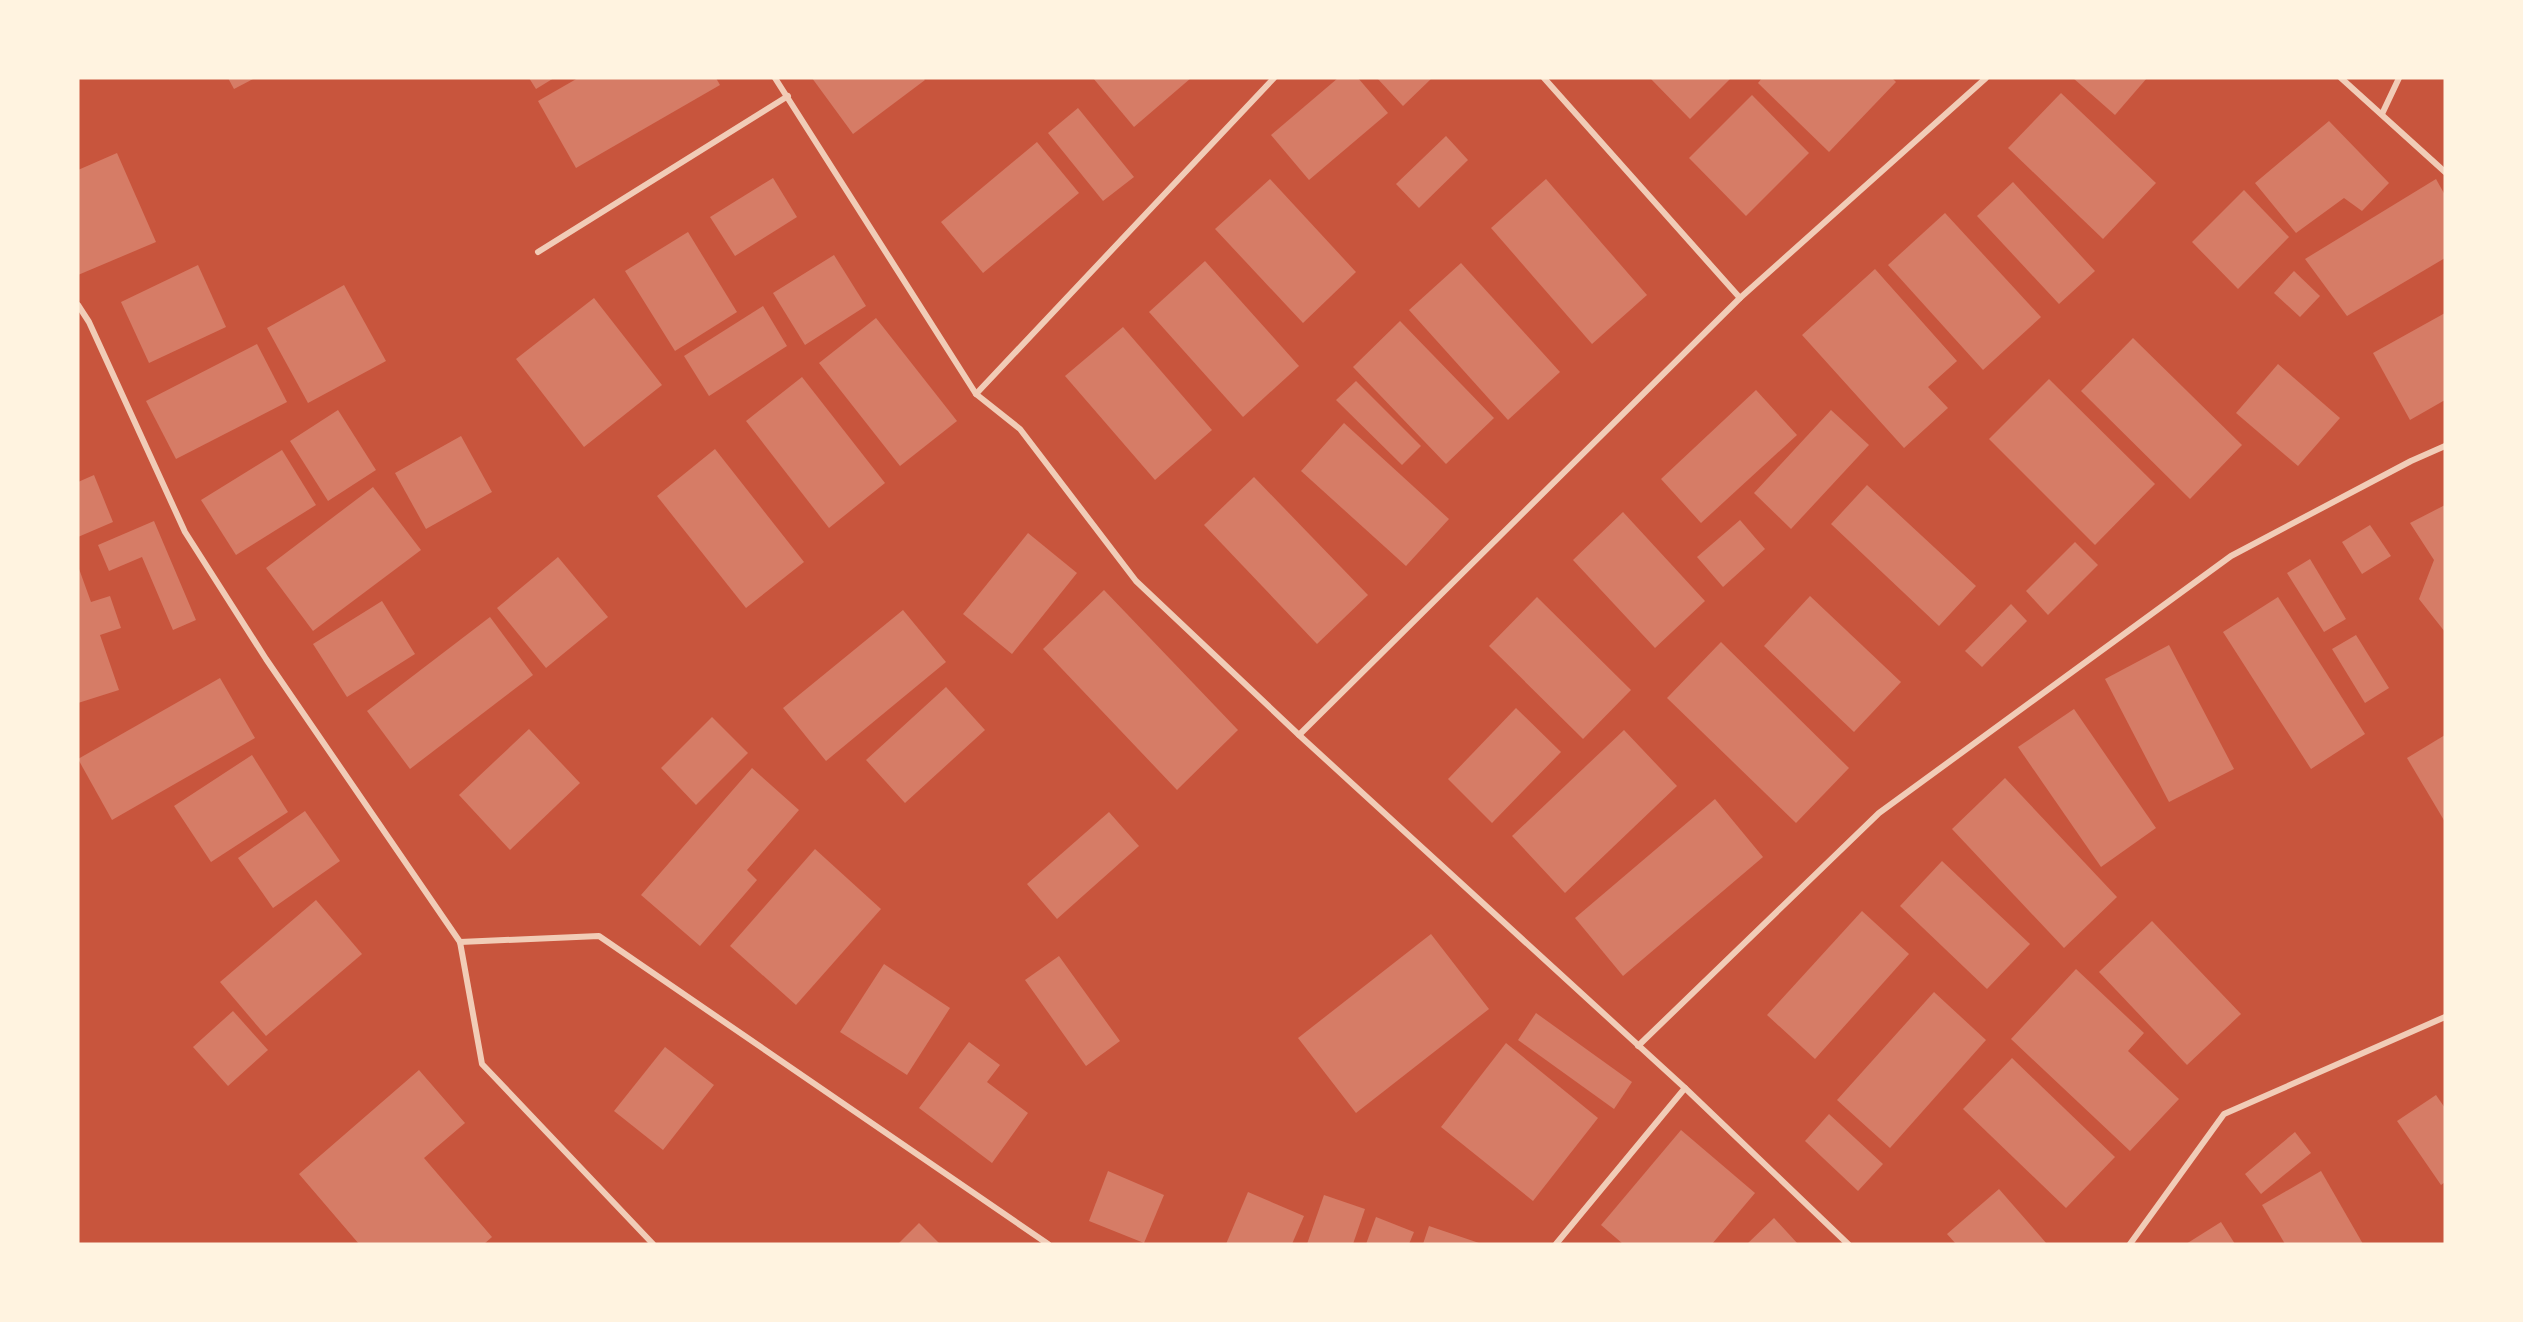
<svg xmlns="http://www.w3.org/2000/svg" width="2523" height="1322" viewBox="0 0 2523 1322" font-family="Figtree,sans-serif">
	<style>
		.building { fill: #d67c66 }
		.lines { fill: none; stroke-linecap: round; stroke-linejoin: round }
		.minor { stroke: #f1ccb7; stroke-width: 6 }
	</style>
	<rect width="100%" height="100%" fill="#c8553d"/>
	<g class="building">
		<polygon points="228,78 255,78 234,89"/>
		<polygon points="529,78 554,78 536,89"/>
		<polygon points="578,78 716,78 720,85 576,168 538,101"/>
		<polygon points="812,78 923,78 925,80 853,134"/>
		<polygon points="1093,78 1191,78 1134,127"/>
		<polygon points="1338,78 1358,78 1388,113 1309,180 1271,135"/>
		<polygon points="1377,78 1432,78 1403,106"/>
		<polygon points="1650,78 1731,78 1690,119"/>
		<polygon points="1762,78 1892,78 1896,82 1829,152 1758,83"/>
		<polygon points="2073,78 2147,78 2115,115"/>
		<polygon points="2061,93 2156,183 2103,239 2008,148"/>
		<polygon points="1752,95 1809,153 1746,216 1689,158"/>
		<polygon points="1078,108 1134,177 1103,201 1048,133"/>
		<polygon points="2329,121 2389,183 2362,211 2344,198 2296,233 2255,183"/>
		<polygon points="1446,136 1468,160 1419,208 1396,184"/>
		<polygon points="1037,142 1079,193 983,273 941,222"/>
		<polygon points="117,153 156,242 78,275 78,170"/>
		<polygon points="773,178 797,217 735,256 710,217"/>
		<polygon points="1270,179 1356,272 1303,323 1215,229"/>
		<polygon points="1546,179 1647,295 1592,344 1491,228"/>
		<polygon points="2436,179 2445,195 2445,258 2347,316 2305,259"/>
		<polygon points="2013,182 2095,271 2059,304 1977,216"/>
		<polygon points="2244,190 2289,237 2238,289 2192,242"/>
		<polygon points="1945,213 2041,317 1983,370 1888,265"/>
		<polygon points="688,232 737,312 675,351 625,271"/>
		<polygon points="834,255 866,306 805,345 773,293"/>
		<polygon points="1205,261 1299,366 1243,417 1149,312"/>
		<polygon points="1461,263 1560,372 1508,420 1409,310"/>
		<polygon points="198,265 226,327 149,363 121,302"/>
		<polygon points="1875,269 1957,361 1928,387 1948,408 1904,448 1802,335"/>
		<polygon points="2294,271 2320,296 2300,317 2274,293"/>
		<polygon points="344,285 386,361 308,403 267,328"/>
		<polygon points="594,298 662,385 584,447 516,359"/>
		<polygon points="763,306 787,346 709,396 684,356"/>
		<polygon points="2445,313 2445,400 2410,420 2373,353"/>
		<polygon points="876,318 957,421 900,466 819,363"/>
		<polygon points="1400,321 1494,418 1446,464 1353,367"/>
		<polygon points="1123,327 1212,430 1155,480 1065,376"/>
		<polygon points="2133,338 2242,445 2190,499 2081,391"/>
		<polygon points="257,344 287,402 176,459 146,401"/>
		<polygon points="2278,364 2340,418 2298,466 2236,413"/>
		<polygon points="802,377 885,483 829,528 746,421"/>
		<polygon points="2049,379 2155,484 2095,545 1989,439"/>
		<polygon points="1356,381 1421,446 1402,465 1336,400"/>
		<polygon points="1756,390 1797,435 1701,523 1661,479"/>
		<polygon points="338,410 376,470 328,501 290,441"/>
		<polygon points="1831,410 1869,445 1791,529 1754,493"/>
		<polygon points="1344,423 1449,519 1406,566 1301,471"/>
		<polygon points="461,436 492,492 426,529 395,473"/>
		<polygon points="715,449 804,562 746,608 657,496"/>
		<polygon points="282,450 316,505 236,555 201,500"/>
		<polygon points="94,475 113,522 78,537 78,482"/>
		<polygon points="1254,477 1368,595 1317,644 1204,525"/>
		<polygon points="1867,485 1976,586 1939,626 1831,524"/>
		<polygon points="373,487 421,550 313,631 266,568"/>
		<polygon points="2445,505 2445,632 2419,599 2434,560 2410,523"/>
		<polygon points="1623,512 1705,601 1655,648 1573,560"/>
		<polygon points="1740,520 1765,549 1723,587 1697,557"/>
		<polygon points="154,521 196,620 173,630 142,557 109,571 98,545"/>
		<polygon points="2370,525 2391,556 2362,574 2342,542"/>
		<polygon points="1028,533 1077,573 1012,654 963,614"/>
		<polygon points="2075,542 2098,565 2048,615 2026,591"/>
		<polygon points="558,557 608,617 546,668 497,608"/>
		<polygon points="2310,559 2346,619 2324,632 2287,573"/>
		<polygon points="78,566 91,602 110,596 121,628 100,635 119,690 78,703"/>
		<polygon points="1104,590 1238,730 1177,790 1043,649"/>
		<polygon points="1810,596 1901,682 1854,732 1764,646"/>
		<polygon points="1537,597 1631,690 1583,739 1489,646"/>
		<polygon points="2278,597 2365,734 2311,769 2223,632"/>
		<polygon points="382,601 415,654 347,697 313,644"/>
		<polygon points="2011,604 2027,621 1982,667 1965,651"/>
		<polygon points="903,610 946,662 826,761 783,708"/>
		<polygon points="490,617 533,675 410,769 367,711"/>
		<polygon points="2356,635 2389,688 2365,703 2332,649"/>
		<polygon points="1721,642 1849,768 1796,823 1667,698"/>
		<polygon points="2169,645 2234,769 2169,802 2105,679"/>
		<polygon points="220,678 255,738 112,820 78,759"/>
		<polygon points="946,687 985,730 905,803 866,760"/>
		<polygon points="1516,708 1561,752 1492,823 1448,779"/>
		<polygon points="2074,709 2156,828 2101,867 2018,747"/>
		<polygon points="712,717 748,753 696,805 661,768"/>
		<polygon points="529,729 580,783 510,850 459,795"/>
		<polygon points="1624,730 1677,786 1565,893 1512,836"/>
		<polygon points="2445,735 2445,822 2407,758"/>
		<polygon points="252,755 288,812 211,862 174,806"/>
		<polygon points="752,768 799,810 747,870 757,880 700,946 641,895"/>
		<polygon points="2005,778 2117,897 2064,948 1952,829"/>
		<polygon points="1715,799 1763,857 1623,976 1575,918"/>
		<polygon points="305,811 340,861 273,908 238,858"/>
		<polygon points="1109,812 1139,846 1057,919 1027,884"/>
		<polygon points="815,849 881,909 796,1005 730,946"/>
		<polygon points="1942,861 2030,944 1987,989 1900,906"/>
		<polygon points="316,900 362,954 266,1036 220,982"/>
		<polygon points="1862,911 1909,954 1815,1059 1767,1015"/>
		<polygon points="2152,921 2241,1014 2187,1065 2099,972"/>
		<polygon points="1431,934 1489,1009 1356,1113 1298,1038"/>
		<polygon points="1059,956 1120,1041 1086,1066 1025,980"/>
		<polygon points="884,964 950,1008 907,1075 840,1032"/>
		<polygon points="2076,969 2144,1033 2128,1051 2179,1099 2130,1151 2011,1039"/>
		<polygon points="1934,992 1986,1040 1890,1148 1837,1100"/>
		<polygon points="233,1011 268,1050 228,1086 193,1047"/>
		<polygon points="1536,1013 1632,1082 1614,1109 1518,1040"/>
		<polygon points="969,1042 1000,1065 987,1082 1028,1113 992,1163 919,1108"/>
		<polygon points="1506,1043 1598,1118 1533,1201 1441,1127"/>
		<polygon points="665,1047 714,1085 663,1150 614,1111"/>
		<polygon points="2012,1058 2115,1157 2066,1208 1963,1109"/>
		<polygon points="419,1070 465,1123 424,1158 492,1237 484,1244 359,1244 299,1174"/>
		<polygon points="2436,1095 2445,1108 2445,1182 2441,1185 2397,1121"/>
		<polygon points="1829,1114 1883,1164 1858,1191 1805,1141"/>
		<polygon points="1681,1130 1755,1193 1712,1244 1623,1244 1601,1225"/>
		<polygon points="2295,1132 2311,1153 2261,1194 2245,1174"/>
		<polygon points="1108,1171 1164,1195 1144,1243 1089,1221"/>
		<polygon points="2321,1171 2363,1244 2285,1244 2262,1205"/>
		<polygon points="1999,1189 2047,1244 1956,1244 1947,1234"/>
		<polygon points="1248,1192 1304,1216 1292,1244 1226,1244"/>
		<polygon points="1324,1195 1365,1209 1353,1244 1307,1244"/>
		<polygon points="1376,1217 1414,1232 1409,1244 1366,1244"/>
		<polygon points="1774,1218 1798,1244 1747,1244"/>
		<polygon points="2221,1222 2235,1244 2186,1244"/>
		<polygon points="919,1223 940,1244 898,1244"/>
		<polygon points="1429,1226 1482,1244 1423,1244"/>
	</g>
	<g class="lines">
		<g class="minor">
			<polyline points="775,78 976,394 1020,429 1136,581 1299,735 1685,1088 1848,1244"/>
			<polyline points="1544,78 1740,298"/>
			<polyline points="2341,78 2445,172"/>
			<polyline points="2382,114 2399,78"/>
			<polyline points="538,252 788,96"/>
			<polyline points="78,305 89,322 185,532 266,659 460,942 482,1064 653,1244"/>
			<polyline points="976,394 1274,78"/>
			<polyline points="1299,735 1740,298 1986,78"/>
			<polyline points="460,942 599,936 1048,1244"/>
			<polyline points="1638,1046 1879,813 2231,556 2411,461 2445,446"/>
			<polyline points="1556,1244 1685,1088"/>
			<polyline points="2130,1244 2224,1114 2445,1017"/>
		</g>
	</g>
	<rect width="2523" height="1322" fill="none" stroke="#fff3e0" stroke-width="159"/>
</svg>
